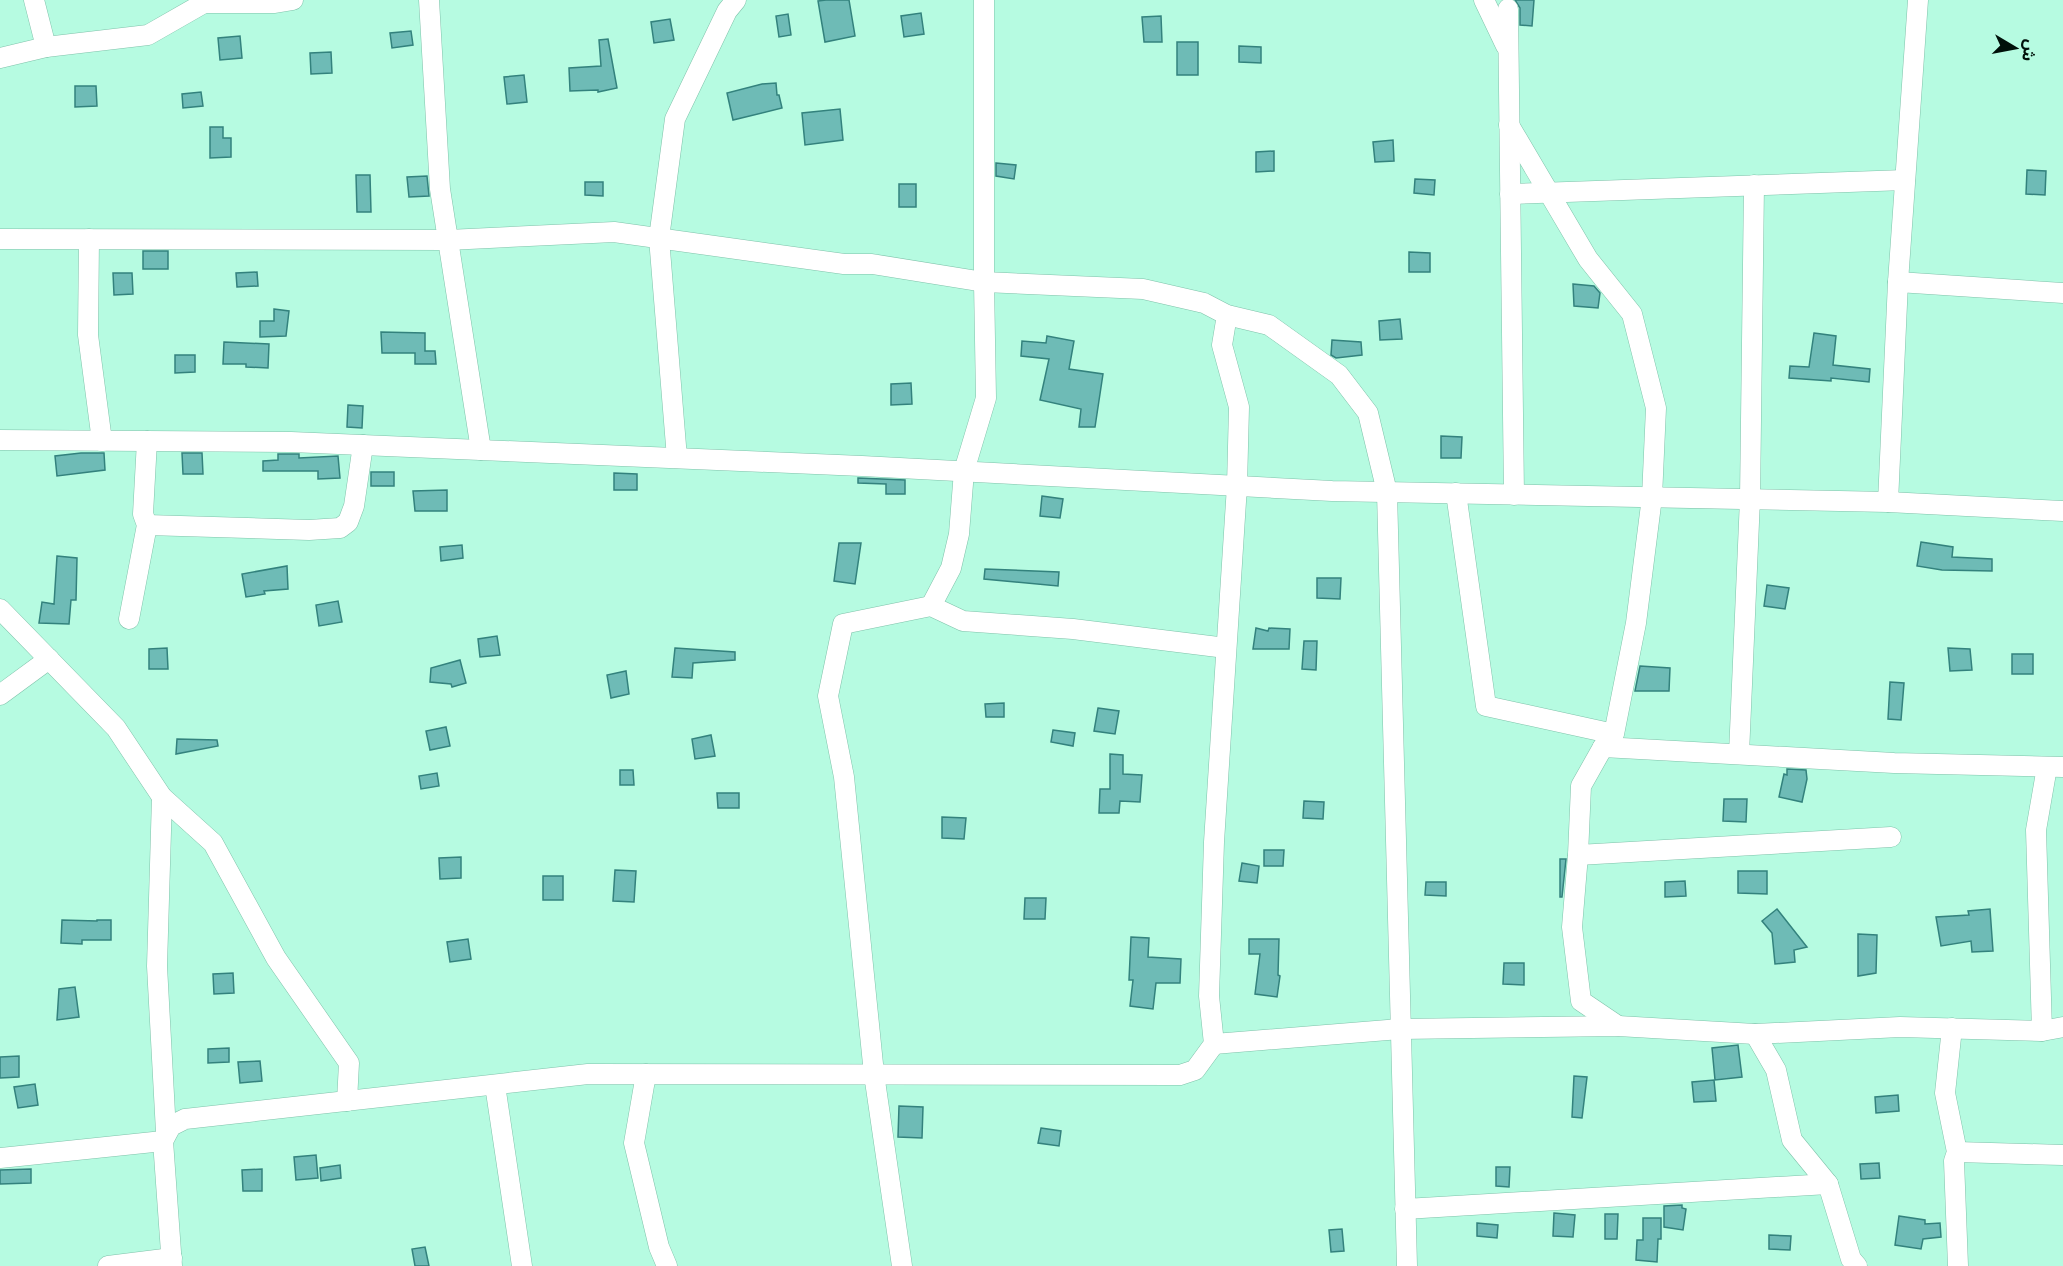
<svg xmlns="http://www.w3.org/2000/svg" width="2063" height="1266" viewBox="0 0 2063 1266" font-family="Figtree,'Noto Sans Arabic',sans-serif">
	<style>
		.building { fill: #6ebbb6; stroke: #33827d; stroke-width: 1.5 }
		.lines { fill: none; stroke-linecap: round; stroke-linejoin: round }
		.minor-casing { stroke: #7fc2aa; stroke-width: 21 }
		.minor { stroke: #fff; stroke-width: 20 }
	</style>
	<rect width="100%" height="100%" fill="#b6fbe1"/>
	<g class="building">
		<polygon points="826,0 849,0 855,36 825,42 818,1"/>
		<polygon points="1515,0 1534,0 1532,26 1520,25 1520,8"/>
		<polygon points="921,13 924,34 904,37 901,16"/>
		<polygon points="788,14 791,35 779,37 776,16"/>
		<polygon points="1161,16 1162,42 1144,42 1142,17"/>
		<polygon points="670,19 674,40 654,43 651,22"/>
		<polygon points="411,31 413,45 392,48 390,33"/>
		<polygon points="240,36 242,58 220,60 218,38"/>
		<polygon points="608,39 617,88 598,92 598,90 570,91 569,68 601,66 599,40"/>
		<rect x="1177" y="42" width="21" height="33"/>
		<polygon points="1239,46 1261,47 1261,63 1239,62"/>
		<polygon points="331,52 332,73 311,74 310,53"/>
		<polygon points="524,75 527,102 507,104 504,77"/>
		<polygon points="776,83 777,95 779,95 782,108 733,120 727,93 762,84"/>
		<polygon points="75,86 96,86 97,106 75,107"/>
		<polygon points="201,92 203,106 183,108 182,94"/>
		<polygon points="840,109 843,140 805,145 802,113"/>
		<polygon points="210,127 223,127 223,138 231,138 231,157 210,158"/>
		<polygon points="1393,140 1394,161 1375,162 1373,142"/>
		<polygon points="1274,151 1274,171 1256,172 1256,152"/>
		<polygon points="996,163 1016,165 1014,179 996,176"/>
		<polygon points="2027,170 2046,171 2045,195 2026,194"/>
		<polygon points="356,175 370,175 371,212 357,212"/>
		<polygon points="427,176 429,196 409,197 407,177"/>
		<polygon points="1415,179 1435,180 1434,195 1414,193"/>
		<polygon points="585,182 603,182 603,196 585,195"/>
		<rect x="899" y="184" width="17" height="23"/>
		<rect x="143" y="251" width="25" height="18"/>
		<polygon points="1409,252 1430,253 1430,272 1409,272"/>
		<polygon points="257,272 258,286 237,287 236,273"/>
		<polygon points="113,273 132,273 133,294 114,295"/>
		<polygon points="1573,284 1594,286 1600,293 1598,308 1574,306"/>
		<polygon points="274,309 289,311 286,336 260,337 260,321 274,321"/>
		<polygon points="1400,319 1402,339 1380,340 1379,321"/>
		<polygon points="381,332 425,333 425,351 435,351 436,364 415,364 415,353 382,353"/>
		<polygon points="1814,333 1836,336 1833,365 1870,369 1869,382 1831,378 1831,381 1789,378 1790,366 1809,367"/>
		<polygon points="1047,336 1074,341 1069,369 1103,374 1095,427 1079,427 1081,409 1040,400 1049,359 1021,356 1022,341 1046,343"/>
		<polygon points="1332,340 1361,342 1362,355 1336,358 1331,355"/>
		<polygon points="224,342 269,344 268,368 246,367 246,364 223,364"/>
		<polygon points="175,355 195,355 195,372 175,373"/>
		<polygon points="911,383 912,404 891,405 891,384"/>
		<polygon points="348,405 363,406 362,428 347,427"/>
		<polygon points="1441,436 1462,437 1461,458 1441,458"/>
		<polygon points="81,453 104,453 105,470 57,476 55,456"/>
		<polygon points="182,453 202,453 203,474 183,474"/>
		<polygon points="278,454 299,454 299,458 338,456 340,478 318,479 318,471 263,471 263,461 278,460"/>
		<rect x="371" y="472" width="23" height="14"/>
		<polygon points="614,473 637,474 637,490 614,490"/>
		<polygon points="858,478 905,480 905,494 886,494 886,484 858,483"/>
		<polygon points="447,490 447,511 415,511 413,491"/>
		<polygon points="1042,496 1063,499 1060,518 1040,516"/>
		<polygon points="1921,542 1953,547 1952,557 1992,559 1992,571 1942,570 1917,566"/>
		<polygon points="839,543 861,543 855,584 834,581"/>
		<polygon points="462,545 463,558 441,561 440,547"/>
		<polygon points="57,556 77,558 76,600 71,600 69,624 39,623 42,602 54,604"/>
		<polygon points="287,566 288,589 264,591 265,594 246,597 242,574"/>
		<polygon points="985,569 1059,572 1058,586 984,579"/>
		<polygon points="1317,578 1341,578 1340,599 1317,598"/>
		<polygon points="1767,585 1789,588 1785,609 1764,606"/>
		<polygon points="338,601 342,622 319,626 316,605"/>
		<polygon points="1256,628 1268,631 1269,628 1290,629 1289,649 1253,649"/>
		<polygon points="497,636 500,655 480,657 478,639"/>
		<polygon points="1304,641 1317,641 1316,670 1302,669"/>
		<polygon points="167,648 168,669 149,669 149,649"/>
		<polygon points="675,648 735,652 735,660 693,663 692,678 672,677"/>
		<polygon points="1948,648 1970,649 1972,670 1950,671"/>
		<rect x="2012" y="654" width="21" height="20"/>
		<polygon points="460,660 466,683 452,687 451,684 430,682 431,668"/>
		<polygon points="1640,666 1670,668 1669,691 1635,691"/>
		<polygon points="626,671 629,694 611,698 607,675"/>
		<polygon points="1890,682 1904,683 1901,720 1888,719"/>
		<polygon points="1004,703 1004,717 986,717 985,704"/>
		<polygon points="1098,708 1119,711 1115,734 1094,731"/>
		<polygon points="446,727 450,746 430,750 426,731"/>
		<polygon points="1053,730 1075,733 1073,746 1051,742"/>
		<polygon points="711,735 715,756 695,759 692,739"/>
		<polygon points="177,739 217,740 218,746 176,754"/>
		<polygon points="1110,754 1123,755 1123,774 1142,775 1140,802 1120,801 1119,813 1099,813 1100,789 1110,789"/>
		<polygon points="1787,769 1806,770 1807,779 1802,802 1779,797 1784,774 1787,775"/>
		<polygon points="620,770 633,770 634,785 620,785"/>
		<polygon points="437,773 439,786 421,789 419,776"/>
		<polygon points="717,793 739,793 739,808 718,808"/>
		<polygon points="1724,799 1747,799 1746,822 1723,821"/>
		<polygon points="1304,801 1324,802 1323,819 1303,818"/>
		<polygon points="942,817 966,818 964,839 942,838"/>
		<polygon points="1264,850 1284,850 1283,866 1264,866"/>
		<polygon points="461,857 461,878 440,879 439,858"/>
		<polygon points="1560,859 1566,859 1562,897 1560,897"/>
		<polygon points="1242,863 1259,866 1257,883 1239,881"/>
		<polygon points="615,870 636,871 634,902 613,901"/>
		<polygon points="1738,871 1767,871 1767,894 1738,893"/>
		<rect x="543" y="876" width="20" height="24"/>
		<polygon points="1685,881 1686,896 1665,897 1665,882"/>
		<polygon points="1426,882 1446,882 1446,896 1425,895"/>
		<polygon points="1025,898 1046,898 1045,919 1024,919"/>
		<polygon points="1777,909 1807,947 1794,950 1795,962 1775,964 1772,933 1762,921"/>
		<polygon points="1990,909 1993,951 1972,952 1971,941 1941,946 1936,917 1969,915 1968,911"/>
		<polygon points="62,920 97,921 97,920 111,920 111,940 82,940 82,944 61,943"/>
		<polygon points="1858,934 1877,935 1876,973 1858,976"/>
		<polygon points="1131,937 1149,938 1148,957 1181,959 1180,983 1156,983 1153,1009 1130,1006 1133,980 1129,980"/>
		<polygon points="468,939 471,959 450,962 447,942"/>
		<polygon points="1249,939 1279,939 1278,975 1280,976 1277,997 1255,994 1260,954 1249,954"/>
		<polygon points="1504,963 1524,963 1524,985 1503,984"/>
		<polygon points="233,973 234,993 214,994 213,974"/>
		<polygon points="75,987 79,1017 57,1020 59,989"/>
		<polygon points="1738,1045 1742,1077 1715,1080 1712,1048"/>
		<polygon points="229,1048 229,1062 208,1063 208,1049"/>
		<polygon points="19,1056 19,1077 0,1078 0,1057"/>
		<polygon points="260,1061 262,1081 240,1083 238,1062"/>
		<polygon points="1574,1076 1587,1077 1582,1118 1572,1117"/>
		<polygon points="1714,1080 1716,1101 1694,1102 1692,1082"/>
		<polygon points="35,1084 38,1105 18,1108 14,1087"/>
		<polygon points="1898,1095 1899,1111 1876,1113 1875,1097"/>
		<polygon points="899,1106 923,1107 922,1138 898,1137"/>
		<polygon points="1041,1128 1061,1131 1059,1146 1038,1143"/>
		<polygon points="316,1155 318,1178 296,1180 294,1157"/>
		<polygon points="1879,1163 1880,1178 1861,1179 1860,1164"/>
		<polygon points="340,1165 341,1178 321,1181 320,1168"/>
		<polygon points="1496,1167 1510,1167 1509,1187 1496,1186"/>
		<polygon points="31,1169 31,1183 0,1184 0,1170"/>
		<polygon points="262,1169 262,1191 243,1191 242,1170"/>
		<polygon points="1682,1205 1682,1208 1686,1209 1683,1230 1664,1227 1664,1206"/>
		<polygon points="1554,1213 1575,1215 1573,1237 1553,1236"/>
		<polygon points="1605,1214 1618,1214 1617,1239 1605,1239"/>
		<polygon points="1899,1216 1925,1220 1925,1224 1940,1223 1941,1237 1923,1239 1921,1249 1895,1245"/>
		<polygon points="1643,1218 1661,1218 1661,1239 1658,1239 1657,1262 1636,1260 1637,1240 1643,1240"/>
		<polygon points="1477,1223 1498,1225 1497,1238 1477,1236"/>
		<polygon points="1342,1229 1344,1251 1331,1252 1329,1230"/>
		<polygon points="1769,1235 1791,1236 1790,1250 1769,1249"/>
		<polygon points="425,1247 429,1266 415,1266 412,1249"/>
	</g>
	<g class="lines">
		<defs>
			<g id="minor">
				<polyline points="34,0 46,47"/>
				<polyline points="429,0 440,189 481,450"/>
				<polyline points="1484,0 1506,46"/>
				<polyline points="1508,9 1514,495"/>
				<polyline points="0,58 46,47 148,35 204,3 275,3 293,0"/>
				<polyline points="1510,194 1905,180"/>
				<polyline points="0,239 448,240 614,232 844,264 872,264 984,282 1143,289 1204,303 1227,315 1269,325 1339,375 1368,413 1387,492 1407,1266"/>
				<polyline points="89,239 88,335 102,441"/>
				<polyline points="1898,282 2063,293"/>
				<polyline points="0,440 291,442 862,466 1332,491 1888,502 2063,511"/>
				<polyline points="677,458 659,238 675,119 727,11 736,0"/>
				<polyline points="1456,493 1486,706 1614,734 1636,623 1652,497 1656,408 1632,314 1588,259 1509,125"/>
				<polyline points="1888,502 1898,282 1918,0"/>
				<polyline points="147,525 309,530 340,528 348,522 354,506 363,445"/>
				<polyline points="931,606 951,568 959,534 964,471 986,398 984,282 984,0"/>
				<polyline points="0,609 116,728 162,797 213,843 276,958 349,1063 347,1101"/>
				<polyline points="129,619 147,525 143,514 147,441"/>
				<polyline points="0,695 49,659"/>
				<polyline points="1612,738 1603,747 1581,786 1578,855 1572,927 1581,1001 1618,1026"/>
				<polyline points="1603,747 1894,763 2063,767"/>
				<polyline points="1739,754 1750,499 1754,185"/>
				<polyline points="162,797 157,966 166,1132"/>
				<polyline points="1578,855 1891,837"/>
				<polyline points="1952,1028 1945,1093 1957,1152 1954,1161 1958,1266"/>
				<polyline points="2042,1031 2036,830 2047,767"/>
				<polyline points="1755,1034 1776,1070 1792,1140 1828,1184 1851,1259 1857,1266"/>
				<polyline points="1214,1044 1400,1029 1618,1026 1755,1034 1900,1027 2042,1031 2063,1027"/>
				<polyline points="646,1074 634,1143 659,1247 667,1266"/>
				<polyline points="495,1085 522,1266"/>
				<polyline points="1957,1152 2063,1155"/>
				<polyline points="0,1158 163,1141"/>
				<polyline points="1405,1209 1828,1184"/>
				<polyline points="108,1266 172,1258"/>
				<polyline points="172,1266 163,1141 171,1126 185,1119 588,1074 1180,1075 1195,1070 1214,1044 1209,996 1214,842 1237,486 1239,407 1222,345 1227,315"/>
				<polyline points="902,1266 874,1074 844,777 828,696 843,624 931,606 963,621 1073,629 1226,648"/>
			</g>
		</defs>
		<use href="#minor" class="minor-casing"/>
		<use href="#minor" class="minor"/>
	</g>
	<g transform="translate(2015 48) rotate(100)" stroke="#b6fbe1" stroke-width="4.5" paint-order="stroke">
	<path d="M0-4.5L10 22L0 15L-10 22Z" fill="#001009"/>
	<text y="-9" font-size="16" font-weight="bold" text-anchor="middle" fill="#001009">ش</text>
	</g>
</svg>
